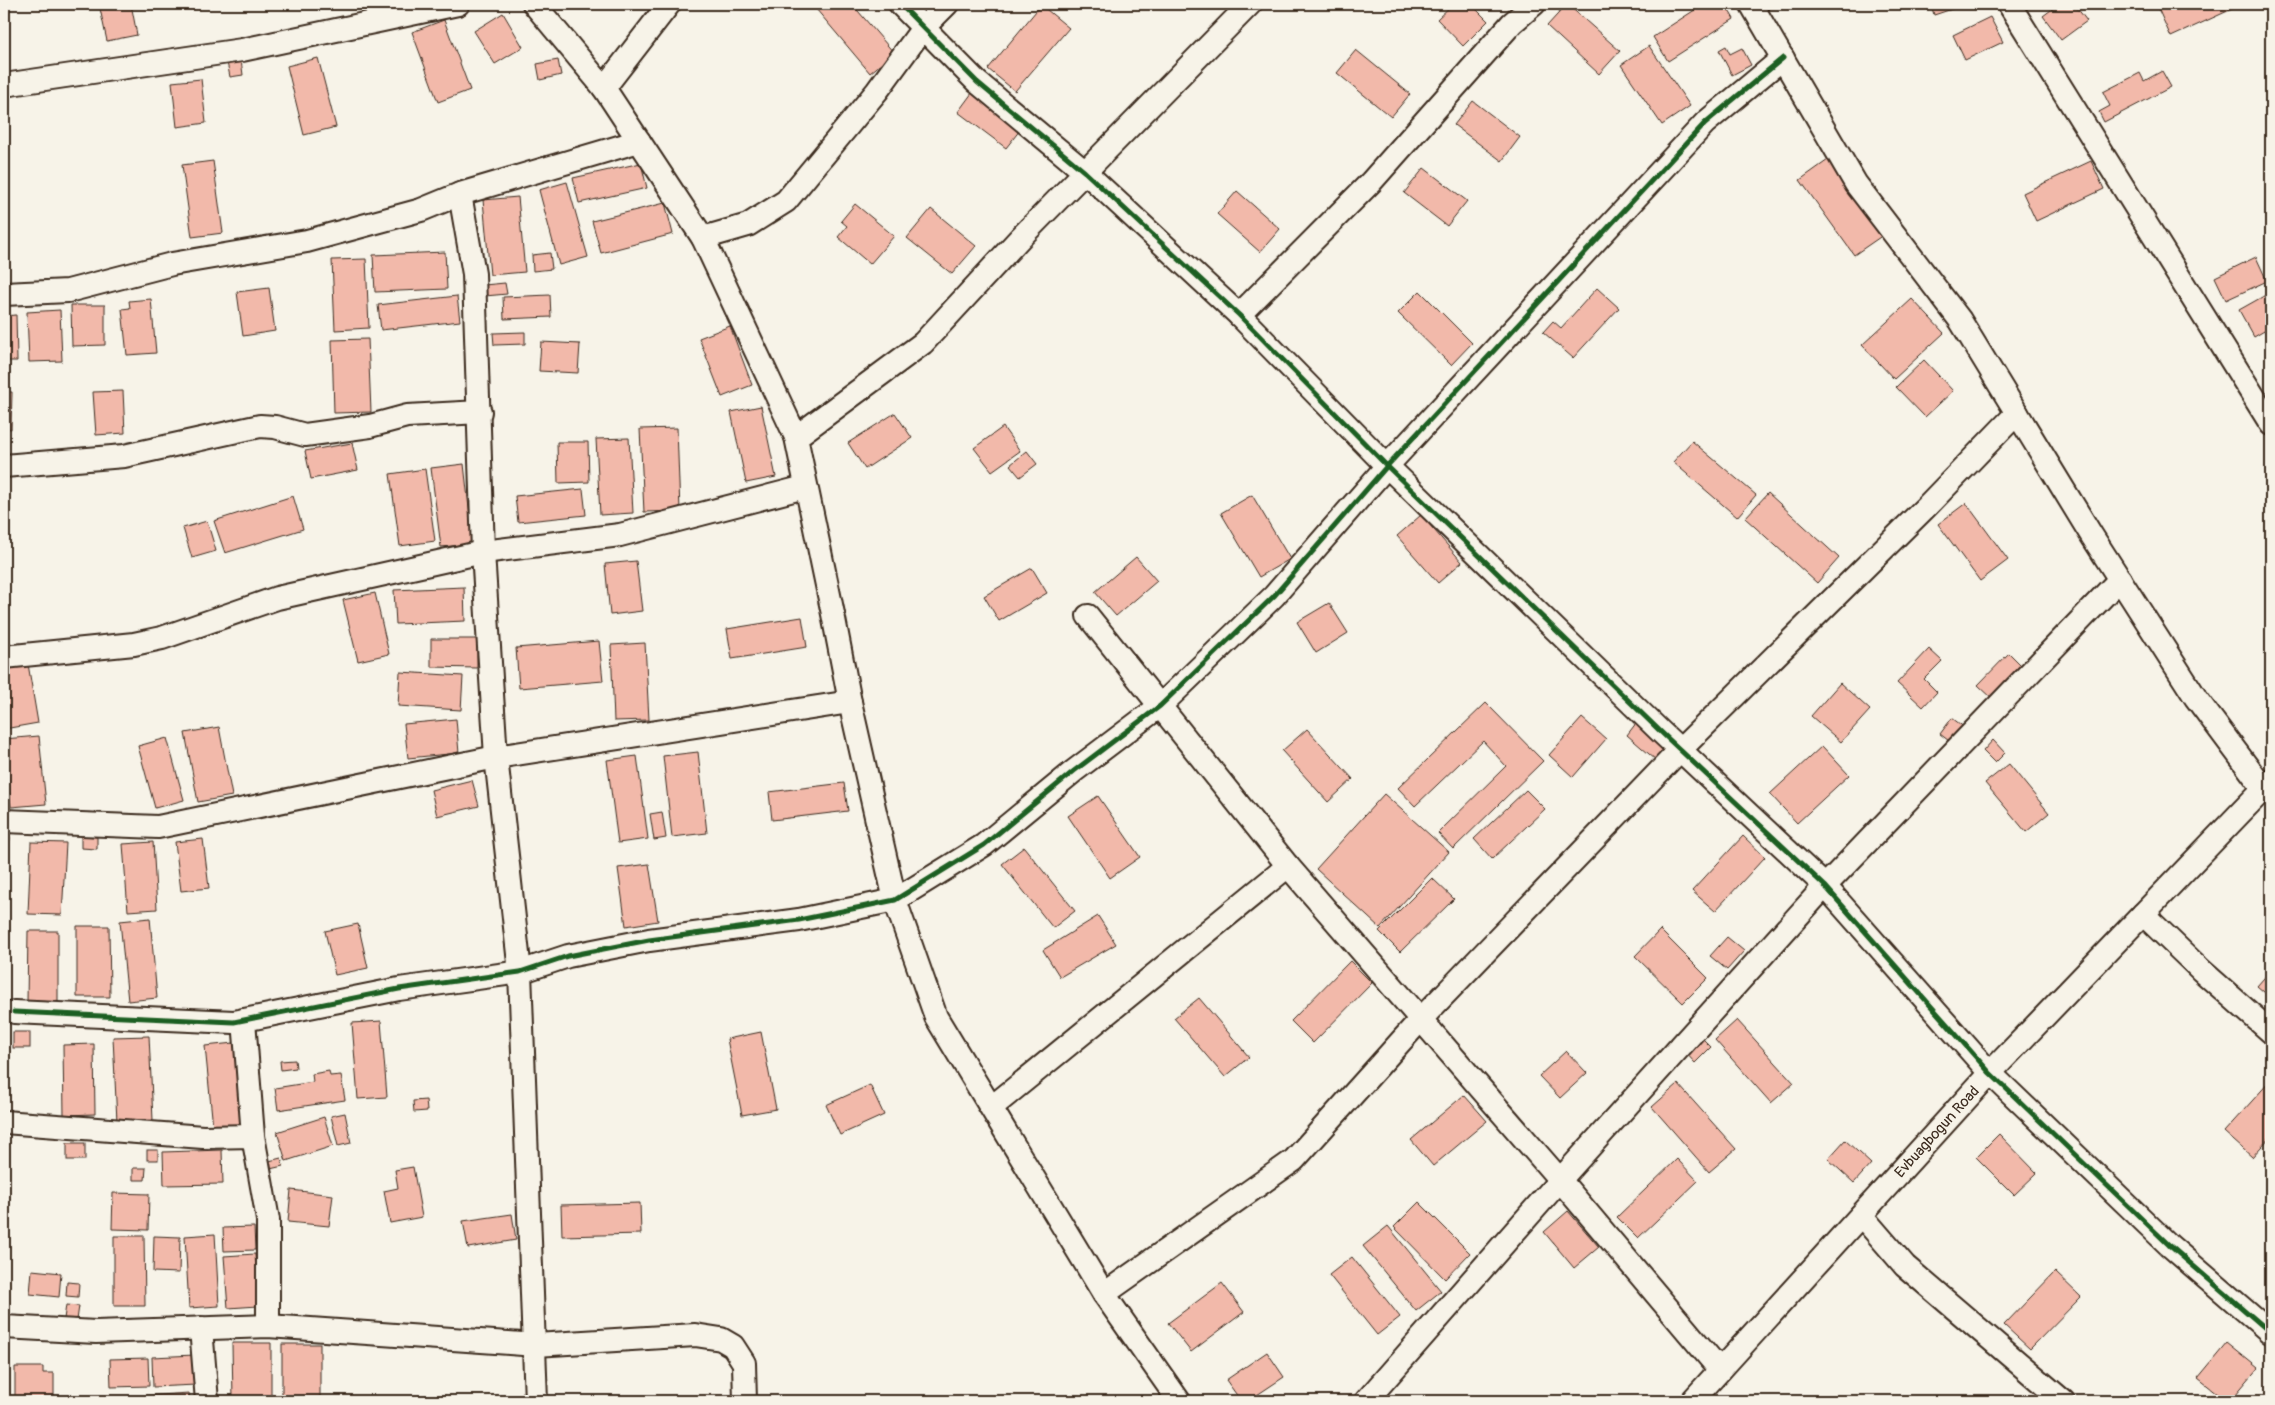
<svg xmlns="http://www.w3.org/2000/svg" width="2275" height="1405" viewBox="0 0 2275 1405" font-family="Pangolin,sans-serif">
	<style>
		.building { fill: #f2b9aa; stroke: #3b2a1e }
		.lines { fill: none; stroke-linecap: round; stroke-linejoin: round }
		.minor-casing { stroke: #3b2a1e; stroke-width: 26 }
		.minor { stroke: #f7f3e8; stroke-width: 22 }
		.cycleway-casing { stroke: #f7f3e8; stroke-width: 8 }
		.cycleway { stroke: #1b5e20; stroke-width: 5 }
		.labels { text-anchor: middle; stroke-width: 5; stroke-linejoin: round; paint-order: stroke }
		.street-label { font-size: 15px; fill: #3b2a1e; stroke: #f7f3e8 }
	</style>
	<rect width="100%" height="100%" fill="#f7f3e8"/>
	<filter id="ink" filterUnits="userSpaceOnUse"><feTurbulence type="fractalNoise" baseFrequency=".02" numOctaves="2"/><feDisplacementMap in="SourceGraphic" scale="10" xChannelSelector="R" yChannelSelector="G"/><feConvolveMatrix kernelMatrix="1 2 1 2 8 2 1 2 1" color-interpolation-filters="sRGB"/></filter>
	<g filter="url(#ink)">
		<g class="building">
			<polygon points="99,4 131,4 137,35 107,41"/>
			<polygon points="822,4 852,4 894,53 870,73 816,9"/>
			<polygon points="1453,4 1471,4 1488,21 1463,46 1437,19"/>
			<polygon points="1567,4 1620,51 1599,74 1547,26"/>
			<polygon points="1704,4 1725,4 1734,19 1668,61 1653,37"/>
			<polygon points="1931,4 1967,4 1934,15"/>
			<polygon points="2059,4 2074,4 2087,21 2061,40 2043,16"/>
			<polygon points="2156,4 2243,4 2171,37"/>
			<polygon points="1041,5 1069,28 1015,91 988,69"/>
			<polygon points="503,13 523,47 495,64 474,31"/>
			<polygon points="1990,17 2003,42 1965,60 1953,35"/>
			<polygon points="444,20 470,90 438,102 412,32"/>
			<polygon points="1649,46 1690,106 1662,125 1621,65"/>
			<polygon points="1726,46 1730,54 1742,48 1751,65 1732,75 1719,50"/>
			<polygon points="1356,50 1410,94 1391,117 1337,73"/>
			<polygon points="318,58 336,127 304,135 287,66"/>
			<polygon points="241,60 243,75 230,77 227,62"/>
			<polygon points="558,60 561,75 540,80 537,64"/>
			<polygon points="2162,71 2171,87 2104,122 2099,112 2110,106 2103,92 2140,73 2144,81"/>
			<polygon points="201,79 206,123 177,127 172,82"/>
			<polygon points="972,93 1020,130 1006,148 958,112"/>
			<polygon points="1473,101 1520,137 1502,161 1454,125"/>
			<polygon points="1828,160 1883,235 1854,255 1800,180"/>
			<polygon points="213,161 223,233 192,237 182,165"/>
			<polygon points="2091,161 2104,189 2036,221 2023,193"/>
			<polygon points="641,163 647,188 579,203 573,178"/>
			<polygon points="1424,168 1467,201 1447,226 1404,193"/>
			<polygon points="567,182 588,257 559,265 539,190"/>
			<polygon points="1237,191 1280,229 1260,252 1217,214"/>
			<polygon points="518,197 525,272 490,275 483,200"/>
			<polygon points="665,203 673,234 601,253 592,221"/>
			<polygon points="855,204 894,236 870,264 838,237 847,226 841,221"/>
			<polygon points="931,209 976,246 952,274 907,238"/>
			<polygon points="445,252 447,289 375,292 373,255"/>
			<polygon points="550,253 552,269 533,271 532,255"/>
			<polygon points="2256,257 2267,281 2226,300 2215,277"/>
			<polygon points="366,259 369,328 335,330 332,260"/>
			<polygon points="505,283 507,294 485,296 484,285"/>
			<polygon points="269,288 275,331 243,336 237,292"/>
			<polygon points="1597,288 1619,308 1573,358 1543,332 1553,321 1561,328"/>
			<polygon points="1420,291 1472,343 1451,365 1398,313"/>
			<polygon points="2271,292 2271,327 2254,337 2239,310"/>
			<polygon points="550,295 551,317 504,319 503,297"/>
			<polygon points="457,296 460,321 381,330 378,305"/>
			<polygon points="151,299 156,353 127,355 122,309 130,308 129,301"/>
			<polygon points="1912,299 1944,333 1894,379 1862,345"/>
			<polygon points="71,305 105,305 105,345 72,346"/>
			<polygon points="60,310 62,361 29,362 27,312"/>
			<polygon points="16,315 17,361 4,361 4,316"/>
			<polygon points="730,326 752,385 722,397 699,338"/>
			<polygon points="525,332 525,344 494,345 493,333"/>
			<polygon points="368,339 371,412 334,413 332,340"/>
			<polygon points="541,342 580,344 578,373 539,371"/>
			<polygon points="1924,360 1953,391 1925,417 1896,387"/>
			<polygon points="123,391 125,433 96,435 93,392"/>
			<polygon points="4,392 12,392 11,429 4,428"/>
			<polygon points="761,406 776,477 746,483 731,412"/>
			<polygon points="895,413 912,438 865,469 848,443"/>
			<polygon points="1003,427 1020,451 992,471 974,448"/>
			<polygon points="677,428 680,511 644,512 640,429"/>
			<polygon points="629,438 633,513 600,515 596,439"/>
			<polygon points="1692,441 1756,495 1737,517 1673,462"/>
			<polygon points="557,442 588,442 589,482 558,483"/>
			<polygon points="352,443 358,470 311,479 305,451"/>
			<polygon points="1027,451 1037,464 1020,477 1010,465"/>
			<polygon points="464,464 473,544 441,547 431,468"/>
			<polygon points="425,469 435,541 400,546 390,474"/>
			<polygon points="583,489 586,515 518,522 515,496"/>
			<polygon points="1768,493 1839,558 1817,583 1745,518"/>
			<polygon points="1252,495 1290,559 1259,577 1221,513"/>
			<polygon points="293,496 303,529 225,553 214,521"/>
			<polygon points="1966,503 2008,560 1980,581 1938,524"/>
			<polygon points="1421,515 1462,562 1438,583 1397,536"/>
			<polygon points="207,521 216,551 192,558 183,528"/>
			<polygon points="1136,557 1157,581 1116,616 1095,592"/>
			<polygon points="636,561 642,611 610,615 605,564"/>
			<polygon points="1032,568 1047,593 999,621 984,596"/>
			<polygon points="464,587 465,621 396,624 394,590"/>
			<polygon points="375,593 389,654 358,661 343,600"/>
			<polygon points="1329,603 1348,633 1316,653 1297,622"/>
			<polygon points="802,617 807,647 732,659 727,629"/>
			<polygon points="431,639 477,639 477,668 431,667"/>
			<polygon points="599,641 603,681 519,688 516,648"/>
			<polygon points="645,643 649,720 614,721 611,645"/>
			<polygon points="1929,649 1942,661 1924,679 1937,692 1923,707 1897,683"/>
			<polygon points="2009,653 2024,668 1993,699 1978,685"/>
			<polygon points="28,664 38,723 4,729 4,668"/>
			<polygon points="400,672 463,676 461,710 398,706"/>
			<polygon points="1840,683 1870,710 1841,742 1811,716"/>
			<polygon points="1486,703 1543,761 1453,849 1438,833 1506,766 1483,741 1415,806 1398,788"/>
			<polygon points="1582,718 1606,739 1573,777 1549,755"/>
			<polygon points="1952,718 1965,728 1953,744 1940,734"/>
			<polygon points="456,719 459,753 408,758 404,724"/>
			<polygon points="1637,722 1667,747 1656,760 1627,735"/>
			<polygon points="219,727 232,796 198,802 185,733"/>
			<polygon points="1307,729 1353,779 1328,802 1282,751"/>
			<polygon points="39,736 46,804 11,807 4,739"/>
			<polygon points="167,738 184,800 155,808 138,746"/>
			<polygon points="1993,740 2005,753 1995,763 1983,751"/>
			<polygon points="1822,746 1849,775 1797,823 1770,794"/>
			<polygon points="698,752 707,833 672,837 663,756"/>
			<polygon points="637,756 648,839 618,843 607,760"/>
			<polygon points="2009,764 2049,813 2026,832 1985,783"/>
			<polygon points="472,780 479,806 437,816 431,790"/>
			<polygon points="844,783 848,811 772,820 769,792"/>
			<polygon points="1526,790 1545,809 1492,859 1474,839"/>
			<polygon points="1384,794 1449,852 1380,928 1316,869"/>
			<polygon points="1098,796 1140,857 1110,878 1068,816"/>
			<polygon points="662,812 666,838 654,840 650,814"/>
			<polygon points="4,836 10,837 5,888 4,887"/>
			<polygon points="81,836 97,837 97,849 81,848"/>
			<polygon points="1743,836 1765,857 1715,911 1692,891"/>
			<polygon points="203,839 209,888 181,891 175,842"/>
			<polygon points="31,842 66,843 62,915 28,914"/>
			<polygon points="153,842 157,909 128,911 123,844"/>
			<polygon points="1024,847 1075,911 1053,928 1002,864"/>
			<polygon points="649,864 658,921 626,926 618,868"/>
			<polygon points="1432,878 1454,899 1400,952 1379,931"/>
			<polygon points="1098,916 1116,944 1060,977 1043,950"/>
			<polygon points="150,918 157,998 128,1001 120,921"/>
			<polygon points="358,924 368,968 335,975 325,931"/>
			<polygon points="77,926 109,926 110,997 77,997"/>
			<polygon points="1660,930 1708,978 1683,1003 1635,956"/>
			<polygon points="28,931 58,931 58,1004 27,1003"/>
			<polygon points="1727,937 1744,951 1727,970 1710,956"/>
			<polygon points="1350,961 1372,983 1313,1043 1291,1021"/>
			<polygon points="2271,970 2271,998 2257,986"/>
			<polygon points="1199,998 1249,1057 1225,1077 1174,1018"/>
			<polygon points="1737,1020 1794,1083 1771,1103 1715,1040"/>
			<polygon points="381,1021 387,1097 358,1099 352,1023"/>
			<rect x="13" y="1032" width="17" height="16"/>
			<polygon points="761,1032 776,1109 742,1115 727,1039"/>
			<polygon points="149,1036 153,1120 117,1122 113,1037"/>
			<polygon points="1700,1036 1711,1047 1695,1063 1685,1052"/>
			<polygon points="234,1043 241,1125 213,1127 205,1046"/>
			<polygon points="94,1044 95,1114 64,1115 63,1045"/>
			<polygon points="1566,1051 1587,1073 1560,1098 1539,1076"/>
			<polygon points="295,1060 296,1068 281,1070 280,1061"/>
			<polygon points="329,1071 330,1076 341,1075 345,1100 278,1110 275,1088 313,1082 312,1074"/>
			<polygon points="2271,1080 2271,1136 2252,1157 2224,1132"/>
			<polygon points="1678,1084 1736,1149 1709,1172 1652,1107"/>
			<polygon points="870,1085 884,1115 840,1135 826,1105"/>
			<polygon points="1464,1095 1487,1121 1433,1166 1411,1140"/>
			<polygon points="426,1100 427,1111 414,1112 413,1101"/>
			<polygon points="345,1113 351,1143 338,1146 331,1116"/>
			<polygon points="324,1117 333,1146 286,1161 277,1132"/>
			<polygon points="1999,1134 2037,1173 2014,1195 1976,1157"/>
			<polygon points="1845,1140 1871,1164 1854,1183 1828,1159"/>
			<rect x="67" y="1143" width="18" height="17"/>
			<rect x="147" y="1150" width="11" height="10"/>
			<polygon points="222,1150 223,1184 164,1185 163,1152"/>
			<polygon points="281,1158 283,1166 270,1169 269,1161"/>
			<polygon points="1677,1159 1698,1181 1638,1238 1617,1217"/>
			<polygon points="413,1167 422,1217 390,1223 384,1191 398,1188 395,1170"/>
			<polygon points="133,1168 146,1168 145,1180 133,1180"/>
			<polygon points="291,1190 333,1195 329,1226 288,1222"/>
			<polygon points="113,1193 149,1194 148,1230 112,1229"/>
			<polygon points="1419,1202 1470,1253 1445,1279 1394,1227"/>
			<polygon points="640,1203 641,1234 562,1236 561,1205"/>
			<polygon points="1568,1211 1599,1247 1574,1268 1544,1232"/>
			<polygon points="512,1214 516,1240 468,1248 463,1221"/>
			<polygon points="1388,1226 1441,1291 1416,1311 1363,1246"/>
			<polygon points="254,1227 255,1250 224,1251 223,1228"/>
			<polygon points="215,1234 219,1306 189,1308 185,1236"/>
			<polygon points="114,1236 144,1236 145,1306 114,1306"/>
			<polygon points="154,1236 180,1237 179,1273 153,1272"/>
			<polygon points="255,1254 258,1306 228,1308 224,1256"/>
			<polygon points="1352,1257 1400,1317 1377,1335 1329,1275"/>
			<polygon points="32,1270 61,1273 59,1297 30,1294"/>
			<polygon points="2055,1272 2081,1297 2030,1349 2004,1325"/>
			<polygon points="67,1282 79,1283 78,1297 66,1296"/>
			<polygon points="1222,1283 1244,1312 1191,1352 1168,1323"/>
			<polygon points="66,1305 79,1306 77,1320 64,1319"/>
			<polygon points="232,1343 271,1343 271,1401 233,1401"/>
			<polygon points="2227,1343 2258,1368 2230,1401 2227,1401 2198,1378"/>
			<rect x="282" y="1344" width="38" height="57"/>
			<polygon points="1267,1352 1284,1377 1248,1401 1241,1401 1226,1380"/>
			<polygon points="195,1355 196,1385 153,1387 152,1357"/>
			<polygon points="148,1358 149,1386 111,1387 110,1359"/>
			<polygon points="15,1367 43,1367 43,1373 54,1373 54,1401 15,1401"/>
			<polygon points="189,1393 190,1401 115,1401 114,1398"/>
		</g>
		<g class="lines">
			<defs>
				<g id="minor">
					<polyline points="534,4 604,88 703,238 796,437 833,614 850,702 895,900 936,1017 1104,1294 1179,1401"/>
					<polyline points="900,4 977,82 1085,172 1239,315 1387,466 1661,732 1825,886 1990,1073 2169,1245 2271,1333"/>
					<polyline points="1751,4 1856,184 1960,320 2092,536 2196,698 2264,789"/>
					<polyline points="2009,4 2271,424"/>
					<polyline points="4,85 242,50 458,4"/>
					<polyline points="604,88 669,4"/>
					<polyline points="460,194 474,274 483,552 496,757 520,972 536,1401"/>
					<polyline points="703,238 748,225 786,201 877,91 923,28 947,4"/>
					<polyline points="4,294 68,291 172,264 307,241 421,210 460,194 639,141"/>
					<polyline points="1239,315 1371,182 1512,23 1534,4"/>
					<polyline points="796,437 923,343 1021,237 1250,4"/>
					<polyline points="4,466 124,456 260,426 275,427 305,435 370,426 407,416 480,412"/>
					<polyline points="1088,616 1288,866 1560,1180 1720,1370"/>
					<polyline points="4,657 134,644 162,638 277,598 483,552 620,535 805,487"/>
					<polyline points="4,821 158,827 496,757 850,702"/>
					<polyline points="2143,914 2201,970 2271,1032"/>
					<polyline points="14,1012 234,1022 399,989 520,972 568,956 649,940 799,920 895,900 984,845 1074,771 1160,706 1274,596 1387,466 1705,123 1783,58"/>
					<polyline points="244,1020 253,1136"/>
					<polyline points="992,1107 1288,866"/>
					<polyline points="4,1122 203,1137 253,1136 268,1220 268,1326"/>
					<polyline points="1861,1215 1905,1266 2063,1401"/>
					<polyline points="1104,1294 1294,1160 1421,1019 1680,750 1926,507 2017,413"/>
					<polyline points="4,1327 96,1332 268,1326 536,1345 695,1335 721,1339 733,1346 744,1363 745,1401"/>
					<polyline points="201,1328 207,1401"/>
					<polyline points="1366,1401 1560,1180 1825,886 2120,579"/>
					<path id="s1" d="M1692 1401 1990 1073 2271 781"/>
				</g>
			</defs>
			<use href="#minor" class="minor-casing"/>
			<use href="#minor" class="minor"/>
			<defs>
				<g id="cycleway">
					<polyline points="900,4 977,82 1085,172 1239,315 1387,466 1661,732 1825,886 1990,1073 2169,1245 2271,1333"/>
					<polyline points="14,1012 234,1022 399,989 520,972 568,956 649,940 799,920 895,900 984,845 1074,771 1160,706 1274,596 1387,466 1705,123 1783,58"/>
				</g>
			</defs>
			<use href="#cycleway" class="cycleway-casing"/>
			<use href="#cycleway" class="cycleway"/>
		</g>
	</g>
	<g class="labels">
		<g class="street-label">
			<text dy="5" stroke="none"><textPath href="#s1" startOffset="364">Evbuagbogun Road</textPath></text>
		</g>
	</g>
	<rect width="2275" height="1405" fill="none" stroke="#f7f3e8" stroke-width="20"/>
	<rect x="10" y="10" width="2255" height="1385" fill="none" stroke="#3b2a1e" stroke-width="2" filter="url(#ink)"/>
</svg>
